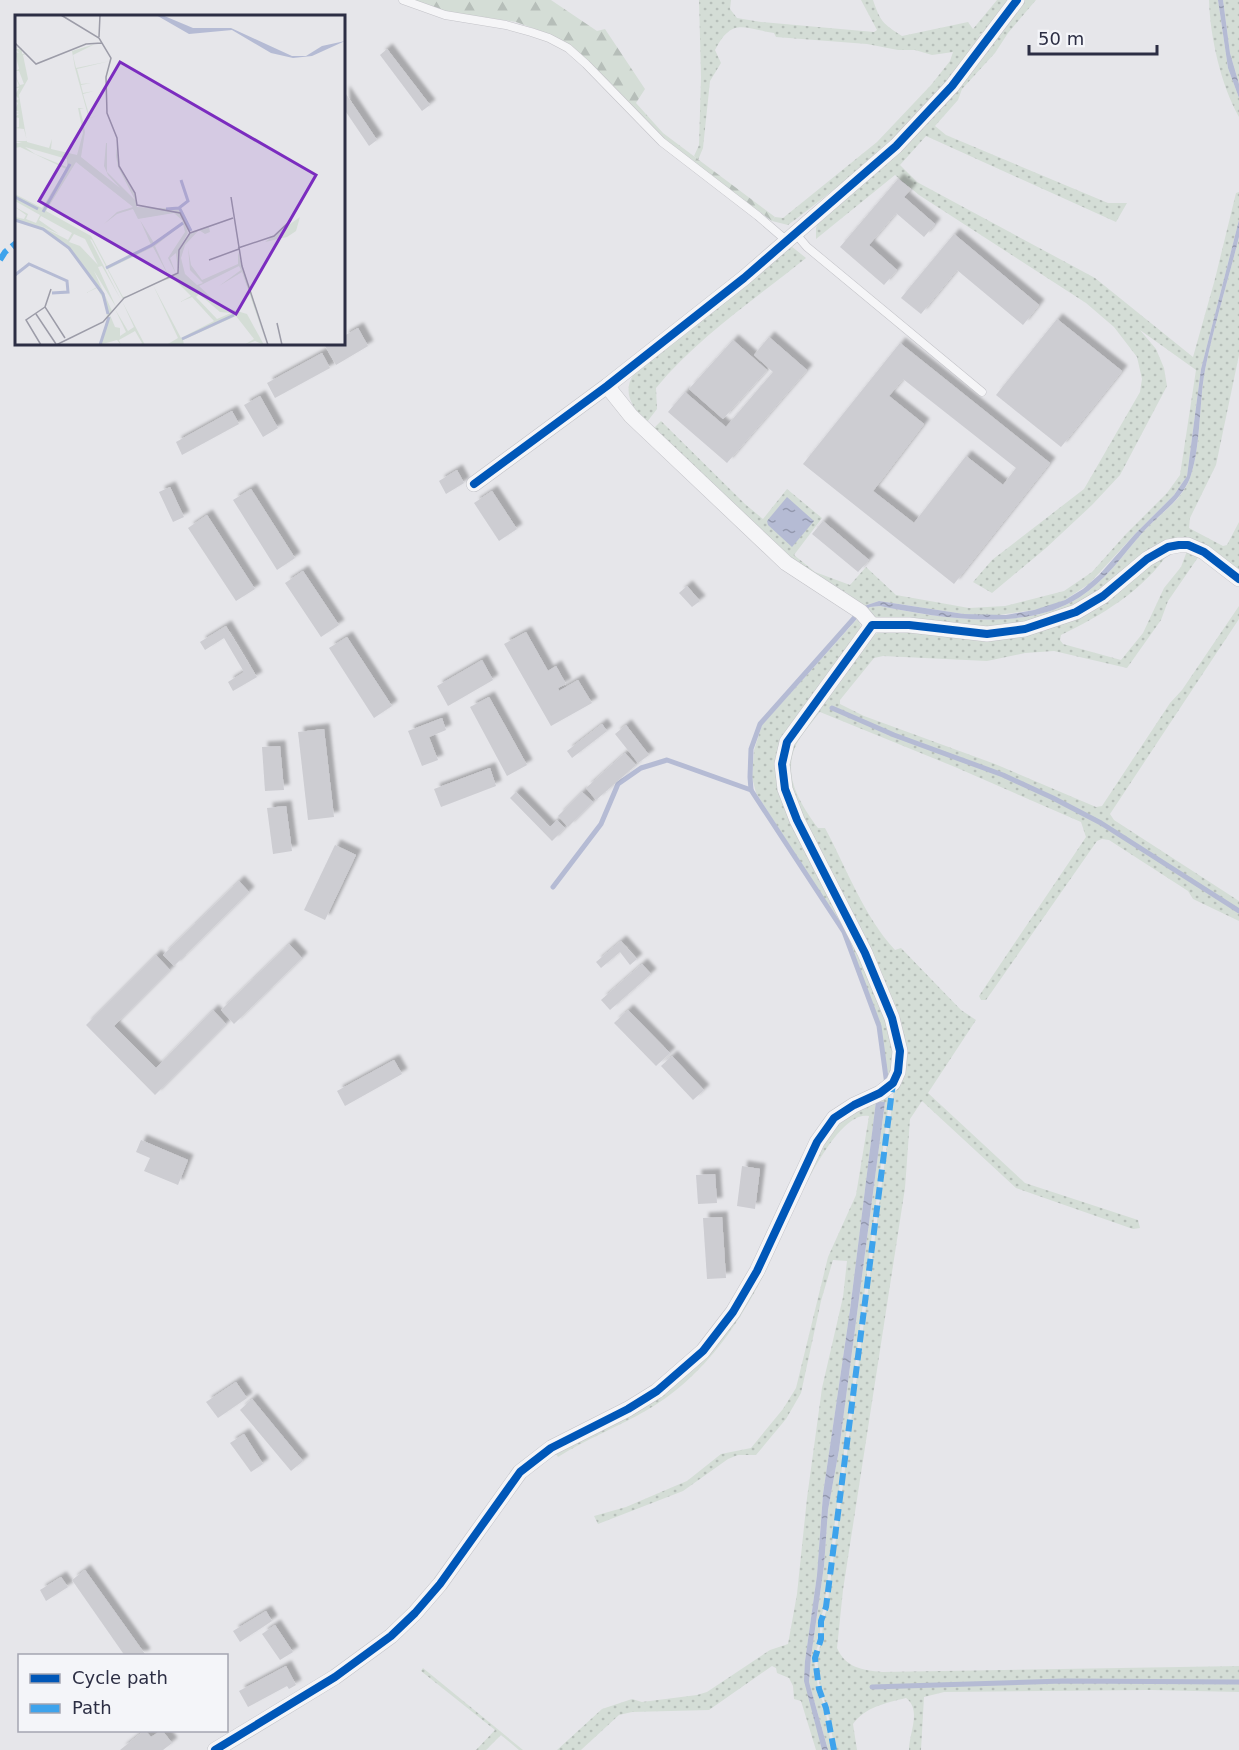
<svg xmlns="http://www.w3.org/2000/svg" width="1239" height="1750" viewBox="0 0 1239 1750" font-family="'DejaVu Sans',sans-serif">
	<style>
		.grass { fill: url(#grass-dots) }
		.forest { fill: url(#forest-firs) }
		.water { fill: url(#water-ripples) }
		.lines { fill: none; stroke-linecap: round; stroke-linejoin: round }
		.stream { stroke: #b5bbd4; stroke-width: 5 }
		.building { fill: #cdcdd2; fill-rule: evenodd; filter: url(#shadow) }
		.service-casing { stroke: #c3c3c8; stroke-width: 9 }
		.minor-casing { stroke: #c3c3c8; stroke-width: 16 }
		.service { stroke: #f5f5f7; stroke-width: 8 }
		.minor { stroke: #f5f5f7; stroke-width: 15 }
		.quiet { stroke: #3ea3ec; stroke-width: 6; stroke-dasharray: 12 6; stroke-linecap: butt }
		.cycleway-casing { stroke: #f4f5f9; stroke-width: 11 }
		.cycleway { stroke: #0057b8; stroke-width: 8 }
		.inset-river { fill: none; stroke: #b5bbd4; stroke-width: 3 }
		.inset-road { fill: none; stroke: #9c9ca8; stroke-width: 1.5 }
		.view { fill: #7b2cbf; fill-opacity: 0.15; stroke: #7b2cbf; stroke-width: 3 }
		.inset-edge { fill: none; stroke: #2c2e44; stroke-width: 3 }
	</style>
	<defs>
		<pattern id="grass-dots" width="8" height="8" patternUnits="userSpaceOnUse" patternTransform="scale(1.5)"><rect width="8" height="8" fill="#d4ddd6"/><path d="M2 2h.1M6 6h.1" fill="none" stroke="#b6beb9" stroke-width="1.8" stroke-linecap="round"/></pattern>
		<pattern id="forest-firs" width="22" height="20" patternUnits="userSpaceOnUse" patternTransform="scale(1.5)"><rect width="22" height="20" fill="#d4ddd6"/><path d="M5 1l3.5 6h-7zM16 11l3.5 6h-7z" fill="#b6beb9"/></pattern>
		<pattern id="water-ripples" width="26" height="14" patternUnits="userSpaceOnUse" patternTransform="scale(1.5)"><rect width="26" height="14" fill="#b5bbd4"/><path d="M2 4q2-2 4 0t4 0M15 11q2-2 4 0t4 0" fill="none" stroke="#9398ae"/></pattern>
		<filter id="shadow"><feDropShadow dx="5.5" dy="-5.5" stdDeviation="1.5" flood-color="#0004"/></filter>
	</defs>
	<rect width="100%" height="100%" fill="#e6e6ea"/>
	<g class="grass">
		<path d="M699 0H731L730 9 737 18 761 22 874 32 877 30 861 0H873C880 21 883 24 902 36L968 22 973 29 997 0H1009L986 30 980 34 979 39C961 62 944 86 924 107 883 151 836 189 788 225L772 221 775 217 783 218 877 142 931 85 950 61 953 52 932 55 915 50H898L867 44 776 37 774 33C743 28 732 17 715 50L721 63 710 81 703 148 698 160 694 156 699 145 701 77Z"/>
		<path d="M1025 0H1036L1008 33 995 53 962 89 958 100 935 126 946 135 1108 203H1127L1116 222 926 136 900 165 917 182 1095 278 1193 357 1215 279 1236 193 1239 192V220L1201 369 1187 476 1174 495 1135 534 1089 584 1065 600 1051 606 1034 610 991 616 964 614 879 601 864 606C841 586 813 576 789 558L654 428 661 421 745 504 763 519 787 489 822 518 794 555 815 572 850 585 866 567 896 595 969 608 1005 606 1064 591 1092 572 1125 535 1167 493 1180 475 1196 370 1140 330 1156 349 1164 368 1167 386 1120 475 1092 505 1046 548 992 593 973 582 992 560 1084 489 1140 392 1142 379 1137 357 1114 327 1086 303 919 195 895 175 816 239V228L818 222 956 90Z"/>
		<path d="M1209 0H1218L1228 68 1239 98V117C1221 85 1210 37 1209 0Z"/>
		<polygon points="1223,0 1239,0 1239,84 1230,53"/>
		<path d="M1239 237V355L1216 465 1190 518 1189 528 1223 546 1227 545 1239 522V574L1189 542 1084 603 1010 629 882 620 875 617 867 609 870 607 880 606C939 618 1025 633 1080 597 1105 581 1123 555 1143 532 1158 515 1182 501 1190 478 1201 448 1199 402 1205 370 1214 325 1228 281 1239 237Z"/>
		<path d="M791 246 806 258C755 299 698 337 656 388L657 409 647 422C633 408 622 394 633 375Z"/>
		<path d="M1187 551 1199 556 1168 601 1161 620 1127 668 1054 651 1025 653 987 661 883 656 874 658 840 700V704L864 716 995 764 1096 807 1102 806 1170 703 1182 690 1239 606V619L1110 814 1114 820 1239 901V909L1102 822 1054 797 1003 774 895 734 833 707 831 709 894 736 1002 776 1053 799 1100 824 1239 913V921L1193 899 1188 891 1109 840 1102 839 1097 841 986 1000H981L979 996 1086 837 1081 822 955 767 820 712C813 721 806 729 800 738 779 771 799 802 818 828H825C847 869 863 915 895 950L901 948 961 1010 976 1020 928 1093 1025 1183 1138 1220 1140 1228 1133 1229 1016 1188 922 1101 910 1119 905 1188 843 1590 837 1648C846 1668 862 1670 882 1672L1239 1666V1681C1116 1680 994 1680 872 1686V1688L1064 1682 1239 1683V1692L1150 1690 944 1692 924 1697 921 1750H909C909 1733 922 1710 906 1698 886 1703 865 1707 853 1724L857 1750H835L827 1708 820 1688 817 1658 822 1639 823 1621 827 1608 894 1090 902 1051 817 854 785 772 790 743 873 636 879 632 1026 633 1169 552C1144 590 1101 616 1061 635L1060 640 1063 644 1121 660 1143 633 1164 588 1181 567Z"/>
		<polygon points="858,618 862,631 778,764 812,856 881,1006 894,1050 895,1064 889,1082 880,1026 845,932 756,793 752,777 754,750 762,725"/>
		<path d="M890 1094 824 1607 820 1621V1638L814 1658 818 1689 825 1708 832 1750H828L809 1682 811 1657 824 1566 828 1510 839 1450 885 1102H876L850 1310 823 1494 817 1575 805 1661 822 1750H816L801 1701 794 1699 793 1686 789 1678 777 1673 776 1668 772 1666 709 1710 632 1712 619 1715 581 1750H557L602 1709 632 1699 642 1702 697 1695 707 1692 770 1650 788 1644 797 1594 807 1498 822 1388 843 1297 847 1261 833 1260 821 1301 801 1393 786 1419 756 1455H738L728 1459 683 1491 598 1524 594 1516 626 1507 675 1486 687 1481 721 1454 751 1448 783 1409 796 1388 828 1257 856 1195 869 1116C829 1108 778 1248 762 1278 735 1331 699 1380 647 1410 618 1427 586 1439 558 1457L555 1452 709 1347 804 1173 835 1128 849 1115Z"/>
		<polygon points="423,1668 523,1750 519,1750 501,1735 486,1750 476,1750 495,1730 421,1671"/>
	</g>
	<polygon class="forest" points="414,0 551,0 597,31 605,29 645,89 636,103 663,133 775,217 772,221 662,139 569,45 549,34 516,22 448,12"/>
	<g class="water">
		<polygon points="1218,0 1223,0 1230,53 1239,84 1239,98 1228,68"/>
		<path d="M1239 220V237C1228 281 1214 325 1205 370 1199 402 1201 448 1190 478 1181 501 1158 515 1143 532 1123 555 1105 581 1080 597 1025 633 940 618 880 606L870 607 867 609 864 606 879 601 964 614 1006 615 1034 610 1065 600 1083 589 1099 575 1135 534 1174 495 1187 476 1201 369Z"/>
		<polygon points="787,497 814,521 792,547 768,525 767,521"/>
		<polygon points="876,1101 885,1102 839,1450 828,1510 824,1566 811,1657 809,1682 828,1750 822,1750 804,1681 805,1661 817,1575 823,1494 850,1310"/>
	</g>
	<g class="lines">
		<g class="stream">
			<polyline points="856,616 760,724 751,749 750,777 751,790 844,932 879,1026 887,1085"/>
			<polyline points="832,708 894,735 1003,775 1053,798 1101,823 1239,911"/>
			<polyline points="553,887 601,824 618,784 641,768 667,760 751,790"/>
			<polyline points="872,1687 1063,1681 1239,1682"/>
		</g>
	</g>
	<g class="building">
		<polygon points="387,49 430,105 422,111 380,55"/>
		<polygon points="344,91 377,140 369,146 344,109"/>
		<polygon points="898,179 911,189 904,197 935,224 924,237 896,213 869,245 897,270 884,285 840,247"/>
		<polygon points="954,234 1039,305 1023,325 957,270 921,314 901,298"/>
		<polygon points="1057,319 1122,371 1061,447 996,395"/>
		<polygon points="358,328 368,346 336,365 324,344 344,344 344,336"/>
		<polygon points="769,337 807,370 727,463 668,412 685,392 726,427 773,372 754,355"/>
		<polygon points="733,340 767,370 723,419 689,389"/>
		<path d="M900 343 1050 463 954 584 803 464ZM903 379 1016 468 1003 485 966 456 914 523 873 491 924 424 889 396Z"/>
		<polygon points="322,353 330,368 275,398 267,383"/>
		<polygon points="260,396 278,428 263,437 244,405"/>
		<polygon points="232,411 239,424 182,455 176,442"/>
		<polygon points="457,470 464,483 446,494 439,481"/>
		<polygon points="170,487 184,517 173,522 159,492"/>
		<polygon points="251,489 295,558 277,570 233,500"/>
		<polygon points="492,491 517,529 499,541 474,503"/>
		<polygon points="207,515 255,589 236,601 188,528"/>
		<polygon points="823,521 869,560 858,572 812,534"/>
		<polygon points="303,571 339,625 321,637 285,583"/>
		<polygon points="687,586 700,601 692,607 679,593"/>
		<polygon points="226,626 257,677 233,691 228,682 244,672 224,638 205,650 200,642"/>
		<polygon points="526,632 548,671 556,666 566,684 558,688 559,691 578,680 592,703 551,726 504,644"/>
		<polygon points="347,637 392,706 374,718 329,648"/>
		<polygon points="482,660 493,680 448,706 437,686"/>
		<polygon points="489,697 527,765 507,776 470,707"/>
		<polygon points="442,718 446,730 429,737 438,760 422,766 408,731"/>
		<polygon points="602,724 607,731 572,758 567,751"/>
		<polygon points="626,725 649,755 638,763 615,734"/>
		<polygon points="324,729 334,817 308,820 298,732"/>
		<polygon points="280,746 284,790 265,791 262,747"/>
		<polygon points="625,753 636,765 596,800 586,788"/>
		<polygon points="490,768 496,786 441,807 434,789"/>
		<polygon points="516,792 550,827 557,820 565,828 552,841 510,798"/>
		<polygon points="582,792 593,802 568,827 558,816"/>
		<polygon points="286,806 292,851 273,854 267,808"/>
		<polygon points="335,845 356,855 325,920 304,910"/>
		<polygon points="239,881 249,892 174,966 163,955"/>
		<polygon points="621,941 637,959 630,965 620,952 601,968 596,962"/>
		<polygon points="289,944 302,958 234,1024 221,1010"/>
		<polygon points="156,955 170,970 114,1026 156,1068 213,1010 226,1024 155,1095 86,1025"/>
		<polygon points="642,964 651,974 610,1010 601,1000"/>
		<polygon points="628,1010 670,1053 656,1066 614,1023"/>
		<polygon points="672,1056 704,1090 693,1100 661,1066"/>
		<polygon points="394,1060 402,1074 345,1106 337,1091"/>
		<polygon points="141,1140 188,1160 178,1185 144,1171 150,1158 136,1152"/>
		<polygon points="742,1166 760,1169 755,1209 737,1206"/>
		<polygon points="715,1174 717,1203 698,1204 696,1175"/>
		<polygon points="722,1217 726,1278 707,1279 703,1218"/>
		<polygon points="236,1382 247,1398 218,1418 206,1402"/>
		<polygon points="252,1399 303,1461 291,1471 240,1410"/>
		<polygon points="244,1434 263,1464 251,1472 230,1443"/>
		<polygon points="85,1570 145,1654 142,1656 125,1656 72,1580"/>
		<polygon points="61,1577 68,1587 46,1601 40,1590"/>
		<polygon points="266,1611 272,1621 240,1642 233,1631"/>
		<polygon points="275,1625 293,1652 280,1660 262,1634"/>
		<polygon points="286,1666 296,1685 289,1689 287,1686 248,1707 239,1691"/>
		<polygon points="145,1730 151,1737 162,1730 172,1743 163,1750 120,1750"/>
	</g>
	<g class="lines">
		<defs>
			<g id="service">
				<polyline points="403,0 445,15 506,25 531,32 549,38 568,48 586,64 662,142 758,216 787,241"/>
				<polyline points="795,233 807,247 982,392"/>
			</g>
			<g id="minor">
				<polyline points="607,386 631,416 786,563 861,612 872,625"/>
				<polyline points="474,484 607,386 744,278 896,146 952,86 1017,0"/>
				<polyline points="215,1750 335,1677 391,1636 415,1613 440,1584 520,1472 551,1448 628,1409 657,1391 703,1351 733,1312 757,1271 817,1142 834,1118 854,1105 880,1093 893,1083 898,1072 900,1051 892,1018 865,953 797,820 785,789 782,764 787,742 872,625 909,625 987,634 1025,629 1076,612 1103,596 1147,559 1168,547 1179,545 1188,545 1204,552 1239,579"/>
			</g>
		</defs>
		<use href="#service" class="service-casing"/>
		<use href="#minor" class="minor-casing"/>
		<use href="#service" class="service"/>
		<use href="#minor" class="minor"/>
		<g class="quiet">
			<polyline points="0,260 5,252 16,243"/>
			<polyline points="834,1750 826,1708 819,1689 815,1658 821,1639 821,1621 826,1607 893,1083"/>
		</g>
		<defs>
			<g id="cycleway">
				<polyline points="474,484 607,386 744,278 896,146 952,86 1017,0"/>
				<polyline points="215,1750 335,1677 391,1636 415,1613 440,1584 520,1472 551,1448 628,1409 657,1391 703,1351 733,1312 757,1271 817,1142 834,1118 854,1105 880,1093 893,1083 898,1072 900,1051 892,1018 865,953 797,820 785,789 782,764 787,742 872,625 909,625 987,634 1025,629 1076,612 1103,596 1147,559 1168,547 1179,545 1188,545 1204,552 1239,579"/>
			</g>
		</defs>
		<use href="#cycleway" class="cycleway-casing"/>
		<use href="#cycleway" class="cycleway"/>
	</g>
	<g transform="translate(15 15)">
		<rect width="330" height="330" fill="#e6e6ea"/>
		<path d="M80 29 58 40 61 53 95 46 62 54 66 69 76 68 66 70 68 78 79 76 68 79 75 103 86 99 68 106 70 117 66 142 105 173 93 160 89 151 91 128H92V157L120 185 103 152 101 141 102 128 104 152 120 179 122 192 165 194 176 216 169 204 173 218 164 234 163 256 161 238 155 243 161 259 153 243 170 217 168 209 140 231 154 262 138 232 93 254 108 282 112 281 108 284 77 225 75 224 106 285 87 251 83 252 101 292 79 256 97 296 89 305 92 301 91 289 82 273 71 278 82 272 55 235 31 216 0 206V202L9 204 11 200 0 192 13 199 11 204 21 208 25 200 0 186V179L27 193 51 154 5 132 0 133V128H7L0 126H12L9 114 0 113 4 112V103L0 102 4 99 0 98 4 97 0 95 3 88 0 86 4 84 0 80 4 73H0L4 71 0 60 5 70 9 69 4 56H0L4 54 0 37 4 38 0 34H6L0 32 7 33V39L11 38 12 39 8 40 13 64 4 80 12 127 34 133 37 124 36 134 62 140 68 118 63 93H69L65 94 68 106 74 104 60 53 57 36ZM10 132 52 144V152L20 139ZM61 147 118 192 102 197 89 209 102 199 118 194 123 204 159 198 168 206 139 228 125 205 136 230 92 251 76 221 31 196ZM26 201 57 218 53 225 22 209 44 219 24 205ZM59 219 70 224 83 250 65 231 54 227ZM211 206 194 212 195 217 190 219 184 215 170 230 166 243 170 259 182 270 188 268 175 255 173 232 176 250 187 265 223 249V237L252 330 227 257 204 271 226 255 224 251 184 271 205 291 232 299 249 330 240 326 229 330 239 324 221 301 168 325 169 330H151L163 323 138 270 166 323 199 306 177 282 165 287 176 281 158 263 147 266 164 258 165 235 174 219 187 213ZM184 279 205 297 216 298 202 304 181 282ZM107 286 130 330H125L127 328 120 316 104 325 106 330 102 325 84 330 95 300 100 312 105 313V321L111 317 100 294 113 316 119 312Z" fill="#d4ddd6" fill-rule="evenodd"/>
		<path d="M285 202 281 216 272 222 250 227Z" fill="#d4ddd6"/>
		<path d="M141 0H147L178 13H216L277 41H291L307 31 330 26 297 41 278 43 256 38 217 15 174 19Z" fill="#b5bbd4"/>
		<path class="inset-river" d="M0 182 23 194M151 194 164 193 173 186 166 165M165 194 176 216M28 197 55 149M0 205 28 214 54 233 88 279 93 299M91 253 137 230 168 208M0 260 14 249 52 266 53 277 37 278M167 324 219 300M85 330 94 302"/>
		<path class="inset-road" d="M84 22 85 0M0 28 21 49 71 29 87 28M216 182 227 251 253 330M175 218 218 203M223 233 259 221 276 205M194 245 224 234M36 274 30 292 50 323M21 299 41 329M262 308 267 330M26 330 11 305 30 292M41 330 88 307 109 283 163 258 164 235 175 218 165 198 122 190 120 178 104 151 102 123 92 98 91 62 96 43 84 23 46 0"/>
		<path class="view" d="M105 47 301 160 221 299 24 186Z"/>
		<rect width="330" height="330" class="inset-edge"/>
	</g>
	<rect x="18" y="1654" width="210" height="78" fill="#f4f5f9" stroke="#a4a5b1" stroke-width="1.5"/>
	<rect x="30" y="1674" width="30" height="9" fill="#0057b8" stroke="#a4a5b1" stroke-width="1.5"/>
	<text x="72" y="1684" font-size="18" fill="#2c2e44">Cycle path</text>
	<rect x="30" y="1704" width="30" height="9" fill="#3ea3ec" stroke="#a4a5b1" stroke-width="1.5"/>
	<text x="72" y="1714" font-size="18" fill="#2c2e44">Path</text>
	<path d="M1029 45v9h128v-9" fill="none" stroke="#2c2e44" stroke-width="3"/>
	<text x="1038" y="45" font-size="18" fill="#2c2e44" stroke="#f4f5f9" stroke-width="4.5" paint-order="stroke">50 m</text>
</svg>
